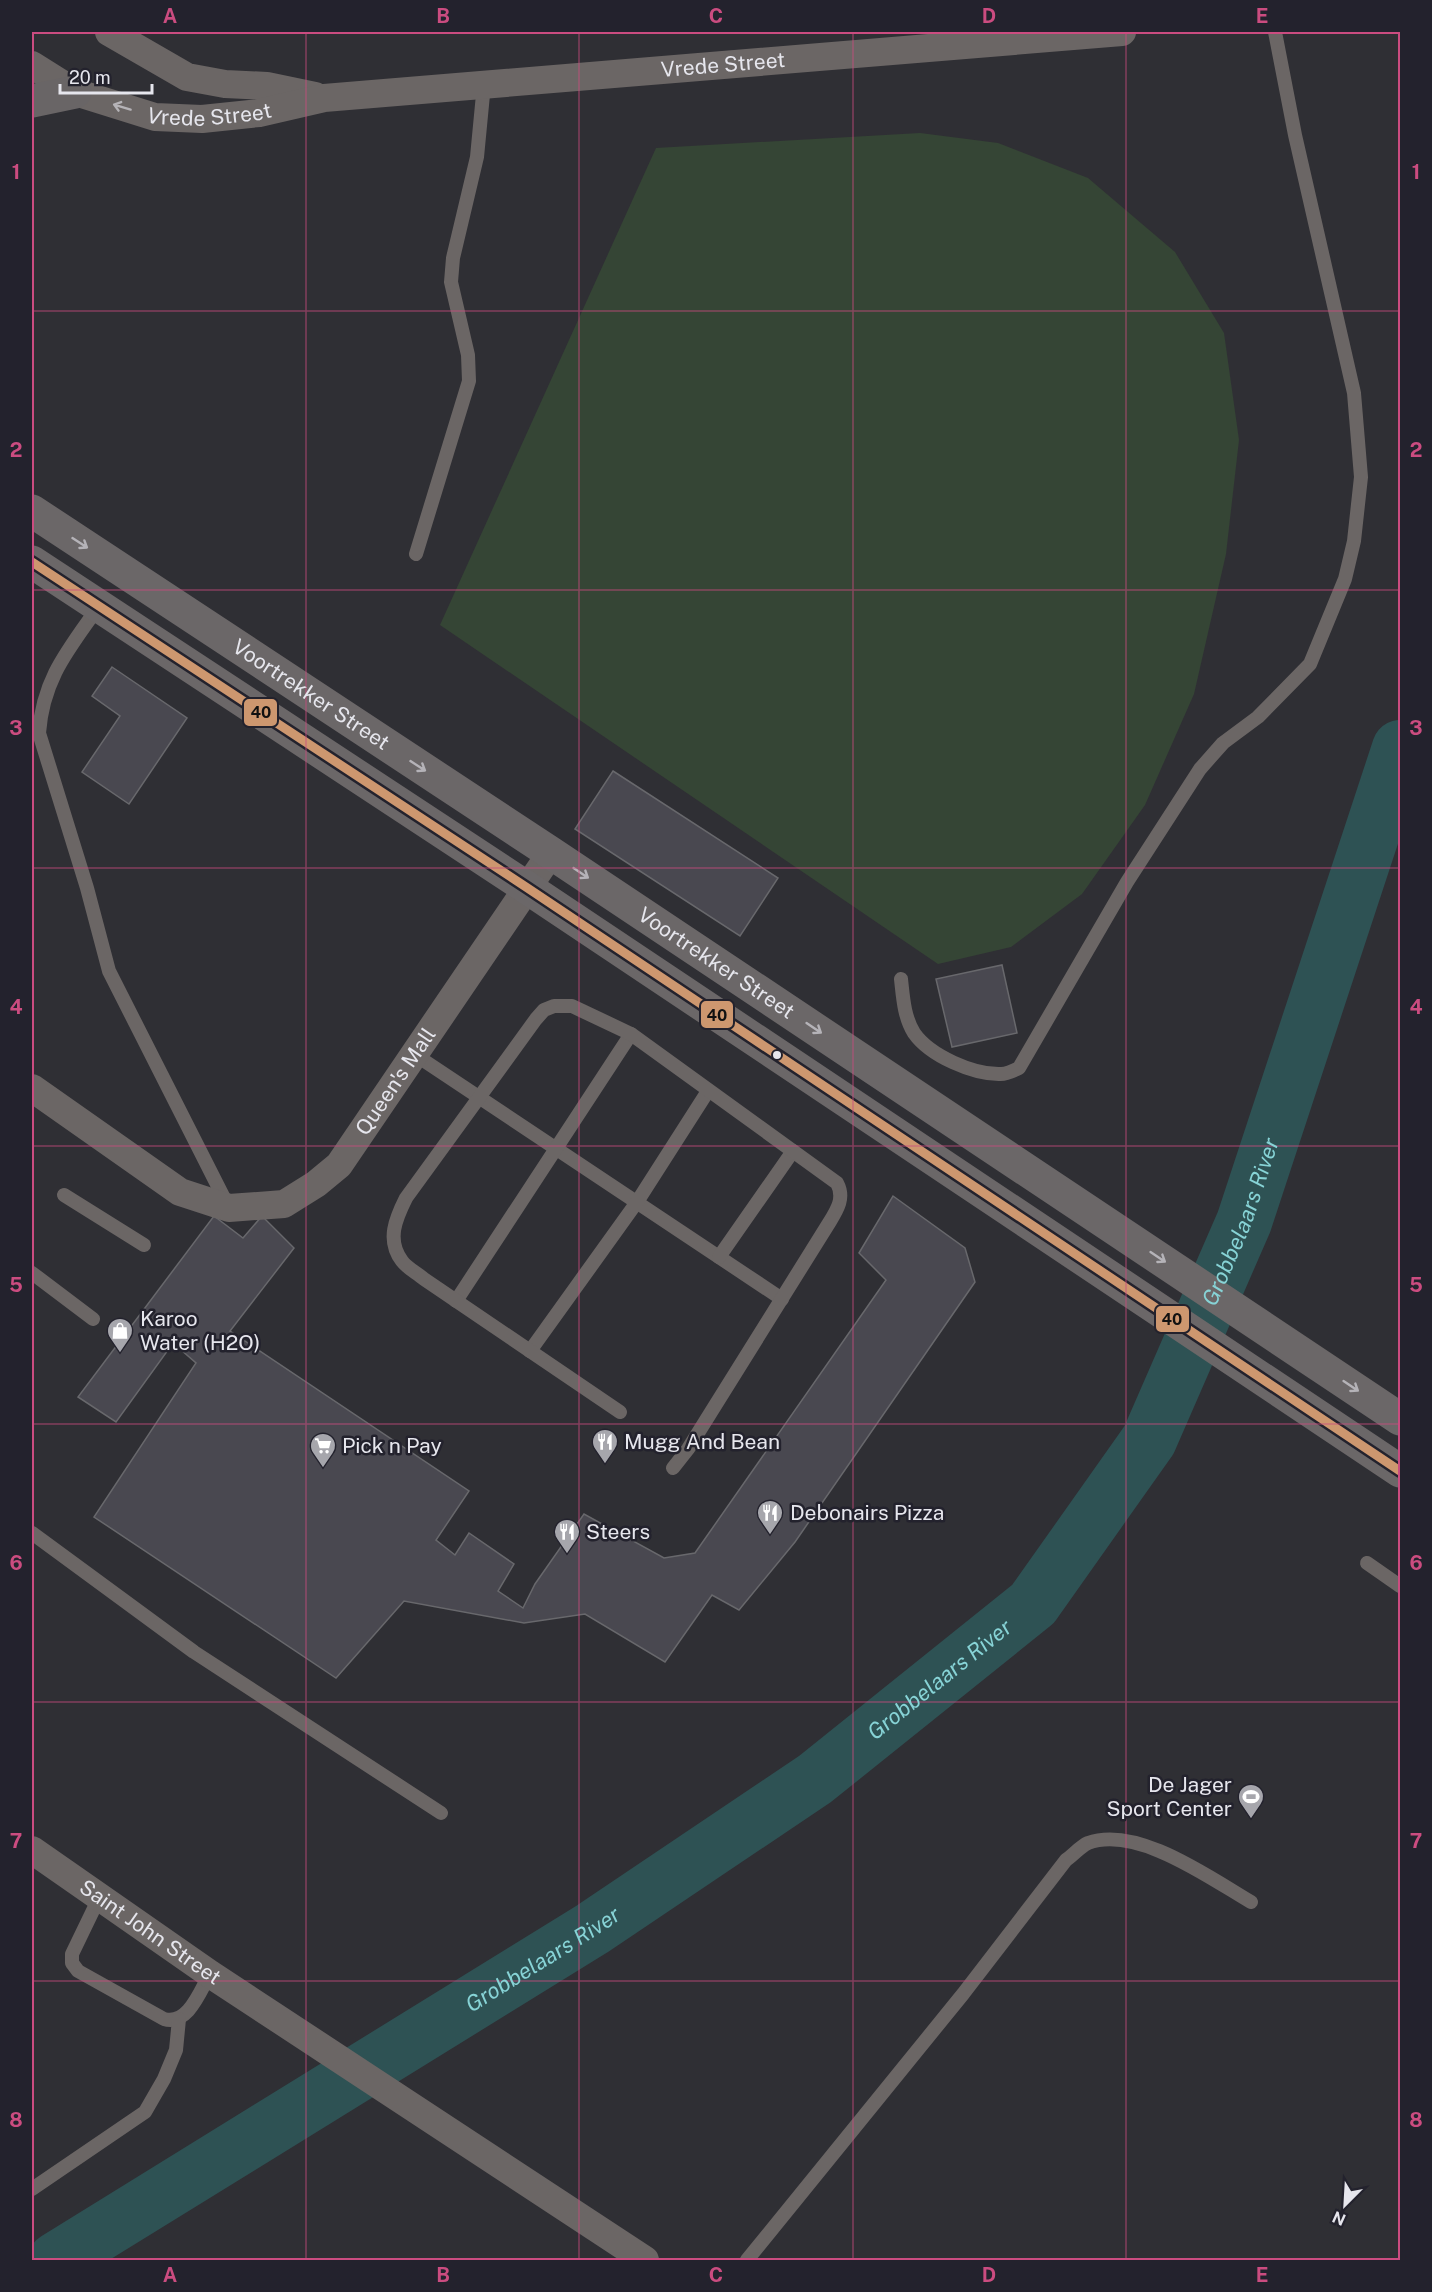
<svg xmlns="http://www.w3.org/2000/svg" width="1432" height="2292" viewBox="0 0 1432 2292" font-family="'Public Sans',sans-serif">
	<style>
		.green { fill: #354535 }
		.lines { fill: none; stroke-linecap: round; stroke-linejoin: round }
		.river { stroke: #2e5254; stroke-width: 56 }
		.building { fill: #494850; stroke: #68686c; stroke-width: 1.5 }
		.lane { stroke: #6b6665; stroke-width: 14 }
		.street { stroke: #6b6665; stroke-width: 28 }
		.primary { stroke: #6b6768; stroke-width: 33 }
		.highway { stroke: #696566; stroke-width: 33 }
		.bus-1-casing { stroke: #23222d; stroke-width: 14 }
		.bus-1 { stroke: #cd976f; stroke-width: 9 }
		.oneway { stroke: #b5b3b7 }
		.oneway2 { stroke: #b5b3b8 }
		.grid { fill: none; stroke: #cb4c80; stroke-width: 1.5; stroke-opacity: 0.55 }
		.bus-dot { fill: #e6e6ed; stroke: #23222d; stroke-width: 2 }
		.labels { text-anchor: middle; stroke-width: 5; stroke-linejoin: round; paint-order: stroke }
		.street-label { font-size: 21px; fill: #e6e6ed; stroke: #23222d }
		.poi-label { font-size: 21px; fill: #e6e6ed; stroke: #23222d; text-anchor: start }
		.water-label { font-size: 22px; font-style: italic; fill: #87d3d6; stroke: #23222d }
		.line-badge { stroke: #23222d; stroke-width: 2 }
		.pale-badge-label { font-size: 16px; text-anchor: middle; font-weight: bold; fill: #111 }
		.neatline { fill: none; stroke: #cb4c80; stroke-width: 2 }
		.grid-label { font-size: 20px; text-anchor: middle; font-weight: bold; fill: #cb4c80 }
	</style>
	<rect width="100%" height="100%" fill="#2f2f34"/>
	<polygon class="green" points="920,133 998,143 1088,178 1175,252 1224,333 1239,440 1226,554 1194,694 1145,805 1082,894 1011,947 938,964 440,625 656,148"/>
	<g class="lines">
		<path class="river" id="s1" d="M56 2260 592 1929 815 1779 1033 1604 1149 1440 1244 1222 1400 748"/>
	</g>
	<g class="building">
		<polygon points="112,667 187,718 129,804 82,772 120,716 92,696"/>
		<polygon points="613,771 778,878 740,936 575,829"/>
		<polygon points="1002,965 1017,1033 952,1047 936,979"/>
		<polygon points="893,1196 965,1248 975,1282 795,1542 739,1610 712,1595 665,1662 585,1614 524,1623 404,1601 336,1678 94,1517 196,1363 173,1343 116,1422 78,1397 214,1216 243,1238 262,1216 294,1248 230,1331 469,1491 436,1540 455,1555 469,1533 514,1564 498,1591 523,1608 535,1584 584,1514 664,1558 695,1553 886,1280 859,1253"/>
	</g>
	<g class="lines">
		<g class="lane">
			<polyline points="416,554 469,381 468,355 451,282 453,258 477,157 484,84"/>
			<path d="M99 606C69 649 43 678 39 733L87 888 109 971 228 1206"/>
			<path d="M901 979C903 997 904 1017 914 1033 930 1056 974 1075 1001 1074 1007 1074 1013 1071 1019 1068L1127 882 1200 769 1223 743 1258 717 1310 664 1345 579 1354 541 1361 477 1354 393 1295 135 1275 32"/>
			<polyline points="414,1054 782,1299"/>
			<polyline points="64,1195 144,1245"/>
			<polyline points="719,1257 793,1151"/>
			<polyline points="32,1273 93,1319"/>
			<polyline points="456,1301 631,1034"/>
			<polyline points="530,1351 637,1202 708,1091"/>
			<path d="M620 1412 424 1279C417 1273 407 1268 402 1261 386 1240 396 1218 406 1198L536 1019 544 1010 554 1006H572L631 1034 837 1183C845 1198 837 1210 829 1223L688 1449 673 1468"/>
			<polyline points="32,1533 194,1652 441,1813"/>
			<polyline points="1367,1563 1400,1586"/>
			<path d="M100 1896 72 1954V1963L78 1971 164 2019C188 2026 200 1991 210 1974"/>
			<polyline points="32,2189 145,2112 164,2079 176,2050 179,2019"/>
			<path d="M747 2260 963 1994 1066 1860C1073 1855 1081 1846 1088 1843 1137 1825 1210 1878 1251 1902"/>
		</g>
		<g class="street">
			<polyline points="109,32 187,77 225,84 267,86 315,96"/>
			<path id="s2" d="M32 65 75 92 155 117 202 119 259 113 324 98 1122 32"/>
			<path id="s3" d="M32 1088 180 1192 229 1208 284 1204 316 1184 339 1165 551 853"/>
			<path id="s4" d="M32 1850 210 1974 645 2260"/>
		</g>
		<g class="primary">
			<path id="s5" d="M32 511 551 853 1400 1419"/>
			<polyline points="32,562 526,887 1400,1471"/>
		</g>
		<polyline class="highway" points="32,101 75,92"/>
		<defs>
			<polyline id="bus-1" points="32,562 526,887 1400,1471"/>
		</defs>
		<use href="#bus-1" class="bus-1-casing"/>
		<use href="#bus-1" class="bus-1"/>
	</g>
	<defs><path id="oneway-shaft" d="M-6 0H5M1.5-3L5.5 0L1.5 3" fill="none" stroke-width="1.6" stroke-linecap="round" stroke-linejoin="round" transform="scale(1.5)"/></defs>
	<use class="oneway" href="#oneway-shaft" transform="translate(122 107) rotate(-163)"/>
	<g class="oneway2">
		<use href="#oneway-shaft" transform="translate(80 543) rotate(33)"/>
		<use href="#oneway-shaft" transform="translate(418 766) rotate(33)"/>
		<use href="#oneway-shaft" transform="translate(581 873) rotate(34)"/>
		<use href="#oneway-shaft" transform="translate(814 1028) rotate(34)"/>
		<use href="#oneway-shaft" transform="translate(1158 1257) rotate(34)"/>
		<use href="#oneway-shaft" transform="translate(1351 1386) rotate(34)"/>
	</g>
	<path class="grid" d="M306 32V2260M579 32V2260M853 32V2260M1126 32V2260M32 311H1400M32 590H1400M32 868H1400M32 1146H1400M32 1424H1400M32 1702H1400M32 1981H1400"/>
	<defs>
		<symbol id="shop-pin" viewBox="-11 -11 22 30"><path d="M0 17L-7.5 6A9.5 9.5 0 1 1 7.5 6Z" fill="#a6a6ac" stroke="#23222d"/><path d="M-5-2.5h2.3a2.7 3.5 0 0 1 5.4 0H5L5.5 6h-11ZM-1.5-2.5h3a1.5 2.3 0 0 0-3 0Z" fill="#fff"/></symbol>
		<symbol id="restaurant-pin" viewBox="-11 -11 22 30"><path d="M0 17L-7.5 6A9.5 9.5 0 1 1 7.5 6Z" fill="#a6a6ac" stroke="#23222d"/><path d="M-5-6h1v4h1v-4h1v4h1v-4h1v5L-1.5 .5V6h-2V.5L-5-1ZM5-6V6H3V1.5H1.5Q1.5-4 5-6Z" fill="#fff"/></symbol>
		<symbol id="supermarket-pin" viewBox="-11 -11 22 30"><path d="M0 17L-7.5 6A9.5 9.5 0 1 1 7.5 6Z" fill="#a6a6ac" stroke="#23222d"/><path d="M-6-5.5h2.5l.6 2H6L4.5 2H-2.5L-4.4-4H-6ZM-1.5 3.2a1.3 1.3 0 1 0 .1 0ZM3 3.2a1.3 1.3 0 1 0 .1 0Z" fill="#fff"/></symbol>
		<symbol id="stadium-pin" viewBox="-11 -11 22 30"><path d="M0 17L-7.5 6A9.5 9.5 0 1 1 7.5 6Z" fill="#a6a6ac" stroke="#23222d"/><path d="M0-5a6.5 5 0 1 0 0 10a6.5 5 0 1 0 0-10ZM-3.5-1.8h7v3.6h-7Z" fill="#fff"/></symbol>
	</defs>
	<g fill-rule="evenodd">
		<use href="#shop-pin" x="105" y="1316" width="30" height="40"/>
		<use href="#restaurant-pin" x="590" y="1427" width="30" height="40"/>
		<use href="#supermarket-pin" x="308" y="1431" width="30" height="40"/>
		<use href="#restaurant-pin" x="755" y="1498" width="30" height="40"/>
		<use href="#restaurant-pin" x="552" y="1517" width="30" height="40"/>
		<use href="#stadium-pin" x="1236" y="1782" width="30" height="40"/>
	</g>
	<circle class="bus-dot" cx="777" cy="1055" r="5"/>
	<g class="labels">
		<g class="street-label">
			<text dy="7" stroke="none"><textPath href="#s2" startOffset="706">Vrede Street</textPath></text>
			<text dy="7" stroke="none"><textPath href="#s2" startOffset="189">Vrede Street</textPath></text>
			<text dy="7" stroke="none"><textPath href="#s5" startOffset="334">Voortrekker Street</textPath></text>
			<text dy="7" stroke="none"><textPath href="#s5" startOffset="820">Voortrekker Street</textPath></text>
			<text dy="7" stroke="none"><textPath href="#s3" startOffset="456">Queen's Mall</textPath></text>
			<text dy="7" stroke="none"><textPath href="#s4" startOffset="144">Saint John Street</textPath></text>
		</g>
		<g class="poi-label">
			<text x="140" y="1326">Karoo<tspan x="140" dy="24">Water (H2O)</tspan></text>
			<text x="624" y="1449">Mugg And Bean</text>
			<text x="342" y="1453">Pick n Pay</text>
			<text x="790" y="1520">Debonairs Pizza</text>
			<text x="586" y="1539">Steers</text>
			<text x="1232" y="1792" text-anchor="end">De Jager<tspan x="1232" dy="24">Sport Center</tspan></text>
		</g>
		<g class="water-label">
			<text dy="8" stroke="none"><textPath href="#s1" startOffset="1616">Grobbelaars River</textPath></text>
			<text dy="8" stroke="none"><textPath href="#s1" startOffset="1058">Grobbelaars River</textPath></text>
			<text dy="8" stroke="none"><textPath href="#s1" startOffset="572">Grobbelaars River</textPath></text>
		</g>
	</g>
	<g class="line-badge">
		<rect x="243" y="698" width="35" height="29" rx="6" fill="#cd976f"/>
		<rect x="700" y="1000" width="34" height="29" rx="6" fill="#cd976f"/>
		<rect x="1155" y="1305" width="35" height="28" rx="6" fill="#cd976f"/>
	</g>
	<g class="pale-badge-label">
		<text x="261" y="718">40</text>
		<text x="717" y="1021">40</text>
		<text x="1172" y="1325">40</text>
	</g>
	<rect width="1432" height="2292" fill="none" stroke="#23222d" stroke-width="66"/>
	<g transform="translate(1345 2205) rotate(204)" stroke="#23222d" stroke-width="4.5" paint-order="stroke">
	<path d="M0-4.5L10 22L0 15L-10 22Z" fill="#e6e6ed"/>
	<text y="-9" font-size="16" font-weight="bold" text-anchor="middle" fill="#e6e6ed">N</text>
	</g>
	<path d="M60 84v9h92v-9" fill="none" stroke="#e6e6ed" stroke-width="3"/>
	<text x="69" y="84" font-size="18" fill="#e6e6ed" stroke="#23222d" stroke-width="4.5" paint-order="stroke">20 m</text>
	<rect x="33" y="33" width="1366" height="2226" class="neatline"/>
	<g class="grid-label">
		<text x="170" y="23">A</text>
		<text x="443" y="23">B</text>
		<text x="716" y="23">C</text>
		<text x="989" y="23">D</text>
		<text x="1262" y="23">E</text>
		<text x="16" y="179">1</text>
		<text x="1416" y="179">1</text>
		<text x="16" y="457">2</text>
		<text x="1416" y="457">2</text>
		<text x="16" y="735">3</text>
		<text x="1416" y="735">3</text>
		<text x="16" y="1014">4</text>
		<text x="1416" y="1014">4</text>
		<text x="16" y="1292">5</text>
		<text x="1416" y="1292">5</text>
		<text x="16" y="1570">6</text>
		<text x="1416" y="1570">6</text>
		<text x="16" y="1848">7</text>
		<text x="1416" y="1848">7</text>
		<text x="16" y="2127">8</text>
		<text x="1416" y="2127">8</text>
		<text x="170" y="2282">A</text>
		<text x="443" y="2282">B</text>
		<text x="716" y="2282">C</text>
		<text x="989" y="2282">D</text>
		<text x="1262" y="2282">E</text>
	</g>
</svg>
